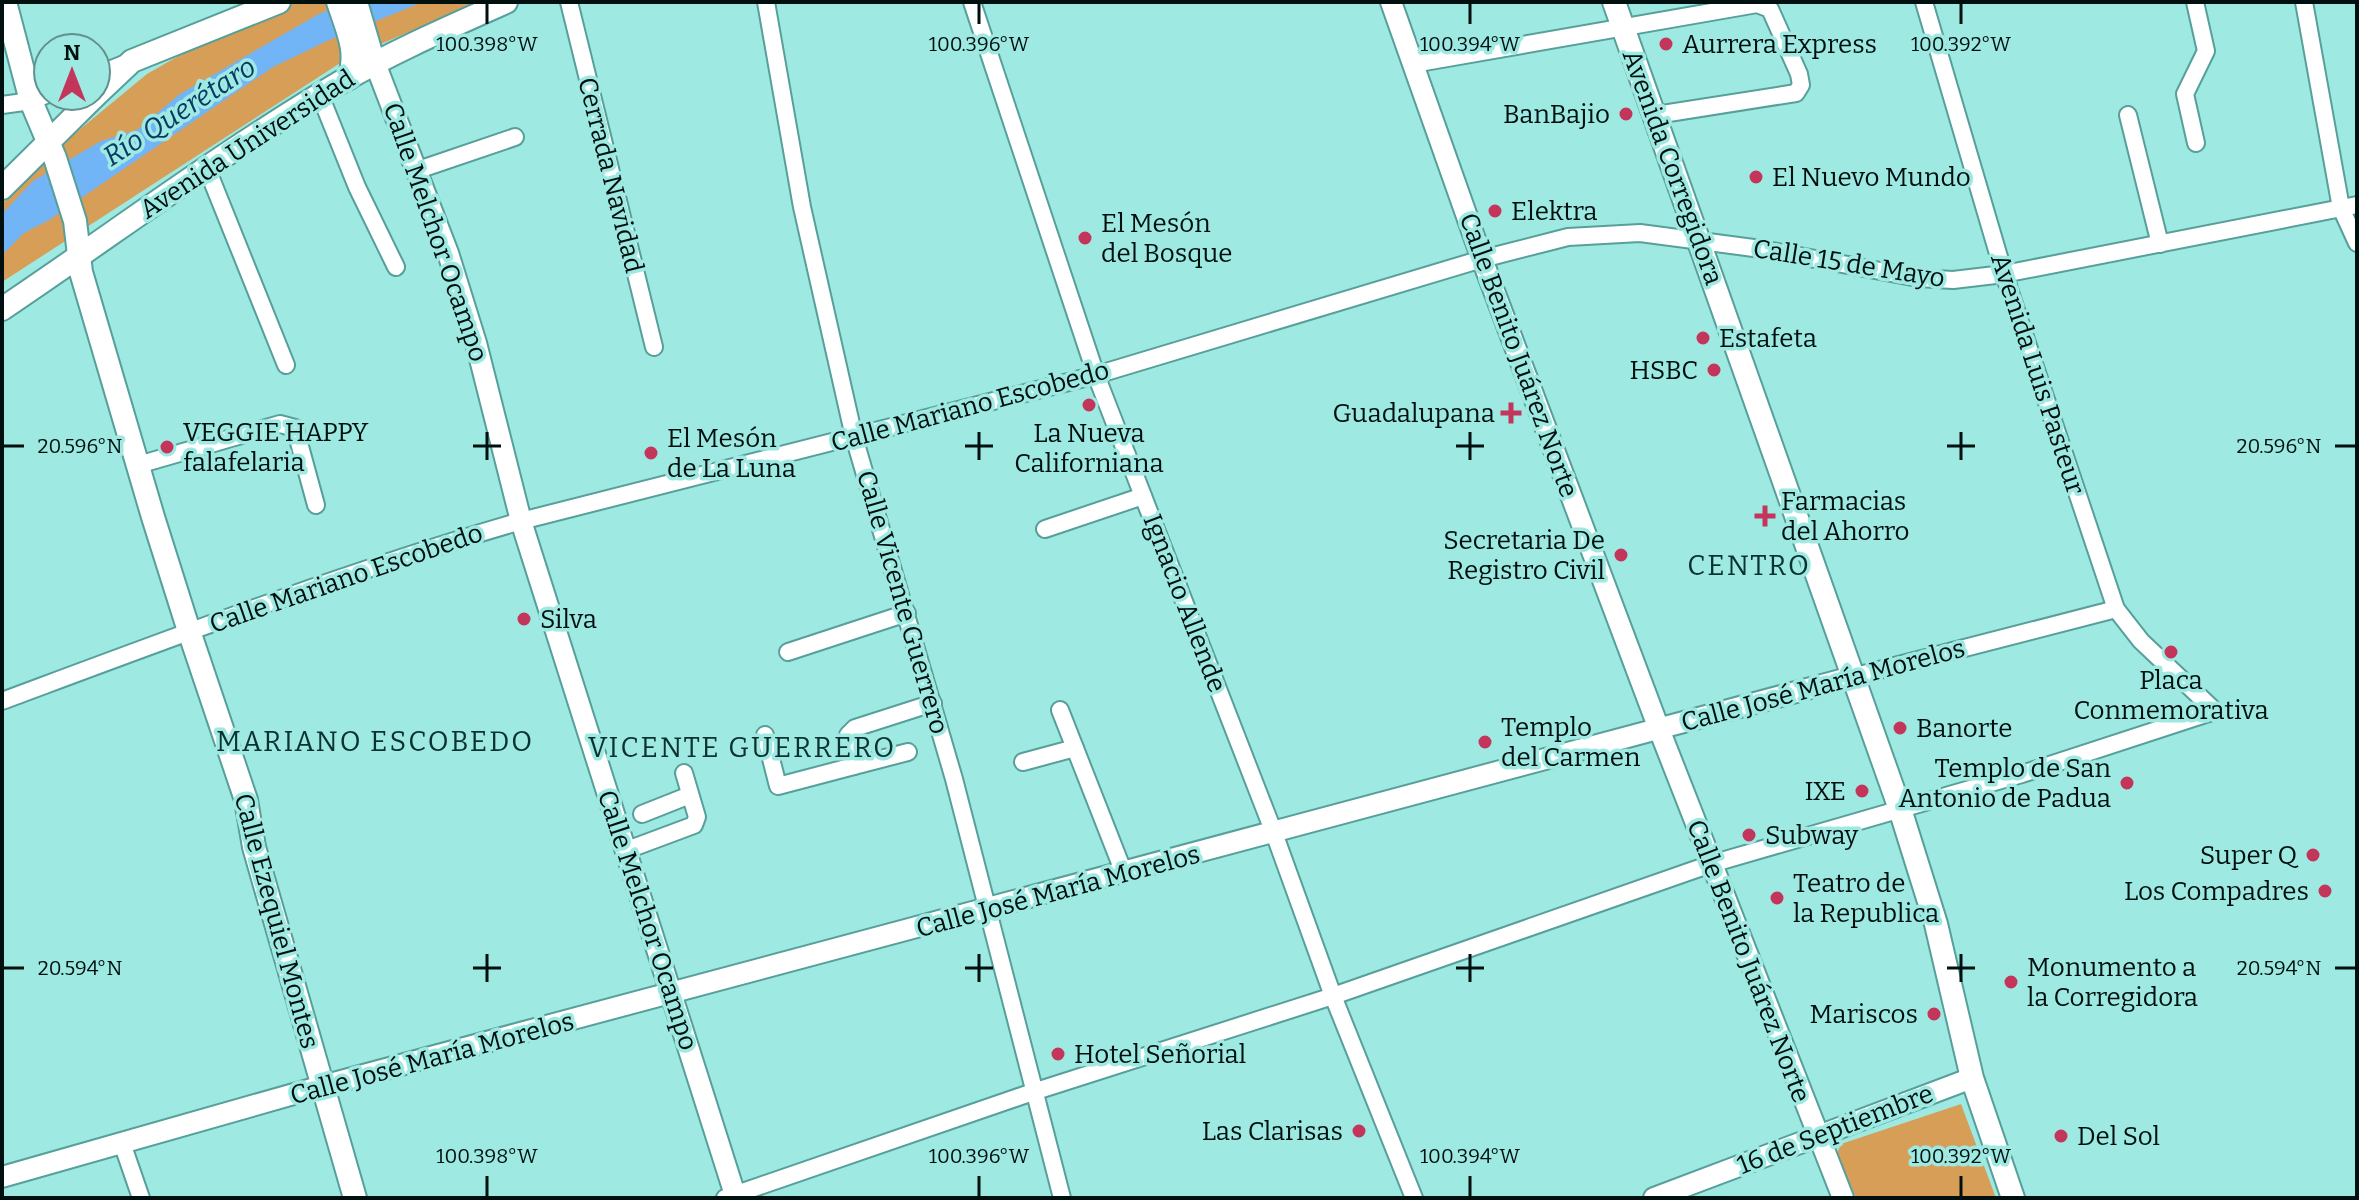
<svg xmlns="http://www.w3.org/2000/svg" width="2359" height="1200" viewBox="0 0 2359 1200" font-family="Bitter,serif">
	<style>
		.green { fill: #d79e58 }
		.water { fill: #72b5f7 }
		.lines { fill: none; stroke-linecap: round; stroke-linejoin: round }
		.minor-casing { stroke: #579f9a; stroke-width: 20 }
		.tertiary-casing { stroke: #579f9a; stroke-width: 24 }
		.secondary-casing { stroke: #579f9a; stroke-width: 26 }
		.minor { stroke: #fff; stroke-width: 16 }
		.tertiary { stroke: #fff; stroke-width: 20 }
		.secondary { stroke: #fff; stroke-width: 22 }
		.ticks { fill: none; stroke: #00100f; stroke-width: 3 }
		.poi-dot { fill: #c4355b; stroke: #9fe9e3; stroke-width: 3 }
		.labels { text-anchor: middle; stroke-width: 7; stroke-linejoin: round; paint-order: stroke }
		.poi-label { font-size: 26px; fill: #00100f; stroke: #9fe9e3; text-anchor: start }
		.street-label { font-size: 26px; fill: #00100f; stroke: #9fe9e3 }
		.water-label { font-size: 28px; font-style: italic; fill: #083a64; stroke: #9fe9e3 }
		.neighbourhood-label { font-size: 28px; letter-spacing: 2px; fill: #0a3230; stroke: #9fe9e3 }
		.ticks-label { font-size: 20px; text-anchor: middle; fill: #00100f; stroke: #9fe9e3; stroke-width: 7; stroke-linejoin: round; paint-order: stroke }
	</style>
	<rect width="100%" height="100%" fill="#9fe9e3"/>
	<g class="green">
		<polygon points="289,2 479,2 348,58 2,282 2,204 73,135 147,74 203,42"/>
		<polygon points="1961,1104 1996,1198 1856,1198 1837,1153 1841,1144"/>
	</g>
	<polygon class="water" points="347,2 423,2 329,40 273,67 49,220 24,233 2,255 2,214 33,181 101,141 137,130 180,94 317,15"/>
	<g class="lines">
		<defs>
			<g id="minor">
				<polyline points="569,2 654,347"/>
				<polyline points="766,2 802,207 854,437 954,779 1062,1198"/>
				<polyline points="972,2 1096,375 1274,833 1333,996 1414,1198"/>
				<polyline points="2195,2 2206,51 2185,94 2196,143"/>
				<polyline points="2304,2 2341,208 2357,243"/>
				<polyline points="1413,64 1757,4 1770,9 1799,74 1801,85 1796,93 1656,115"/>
				<polyline points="96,75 124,64"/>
				<polyline points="320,95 357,187 396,267"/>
				<polyline points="2,105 31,101 48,94"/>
				<polyline points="2128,115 2160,244"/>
				<polyline points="206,166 286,365"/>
				<polyline points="418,170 515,137"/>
				<polyline points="138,465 280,424 295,428 316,505"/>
				<polyline points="1045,529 1143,496"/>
				<polyline points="788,652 907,613"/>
				<polyline points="1852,677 2116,609"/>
				<path d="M2 701C174 637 345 572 521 521L1096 375 1482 259 1568 237 1640 233 1761 249 1918 278 1953 280 2004 274 2357 205"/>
				<polyline points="1060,710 1124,873"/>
				<polyline points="765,735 778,786 854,766"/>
				<polyline points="908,752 854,766 848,746 848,735 855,728 933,703"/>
				<polyline points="1023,762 1075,748"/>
				<polyline points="642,814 690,795"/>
				<polyline points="627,850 694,825 697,817 684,773"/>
				<polyline points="122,1143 141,1198"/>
				<polyline points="725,1198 1033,1092 1333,996 1711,864 2022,774 2215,711 2141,641 2116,609 2004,274 1924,2"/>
			</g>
			<g id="tertiary">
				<polyline points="357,2 375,63 448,253 476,343 521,521 736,1198"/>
				<polyline points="1391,2 1482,259 1659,729 1843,1198"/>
				<polyline points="2,1177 322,1086 1852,677"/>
				<polyline points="1654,1198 1972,1078"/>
			</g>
			<g id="secondary">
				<polyline points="5,2 31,101 55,158 75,221 81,272 153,517 189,631 246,800 254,847 355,1198"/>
				<path d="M338 2C346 27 359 52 349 78"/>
				<polyline points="1614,2 1900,809 1936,924 1972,1078 2013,1198"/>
				<polyline points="96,95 132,61 279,2"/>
				<polyline points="2,188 95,96"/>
				<path d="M2 309C115 233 224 151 341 82 394 51 450 27 506 2"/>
			</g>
		</defs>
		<use href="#minor" class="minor-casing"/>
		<use href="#tertiary" class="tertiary-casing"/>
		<use href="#secondary" class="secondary-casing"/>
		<use href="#minor" class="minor"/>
		<use href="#tertiary" class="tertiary"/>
		<use href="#secondary" class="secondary"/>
	</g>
	<path class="ticks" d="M487 4V24M979 4V24M1470 4V24M1961 4V24M487 432V460M979 432V460M1470 432V460M1961 432V460M4 446H24M473 446H501M965 446H993M1456 446H1484M1947 446H1975M2335 446H2355M487 954V982M979 954V982M1470 954V982M1961 954V982M4 968H24M473 968H501M965 968H993M1456 968H1484M1947 968H1975M2335 968H2355M487 1176V1196M979 1176V1196M1470 1176V1196M1961 1176V1196"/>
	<g class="poi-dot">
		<circle cx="1666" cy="44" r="8"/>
		<circle cx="1626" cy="114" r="8"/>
		<circle cx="1756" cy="177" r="8"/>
		<circle cx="1495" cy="211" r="8"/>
		<circle cx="1085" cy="238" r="8"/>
		<circle cx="1703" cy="338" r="8"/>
		<circle cx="1714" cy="370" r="8"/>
		<circle cx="1089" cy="405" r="8"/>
		<path d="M1507 401h8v8h8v8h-8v8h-8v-8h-8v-8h8z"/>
		<circle cx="167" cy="447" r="8"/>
		<circle cx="651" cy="453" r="8"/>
		<path d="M1761 504h8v8h8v8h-8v8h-8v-8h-8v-8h8z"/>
		<circle cx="1621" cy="555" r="8"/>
		<circle cx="524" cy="619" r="8"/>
		<circle cx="2171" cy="652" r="8"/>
		<circle cx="1900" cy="728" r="8"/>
		<circle cx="1485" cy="742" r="8"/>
		<circle cx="2127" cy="783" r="8"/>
		<circle cx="1862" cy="791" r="8"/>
		<circle cx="1749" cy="835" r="8"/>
		<circle cx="2313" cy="855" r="8"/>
		<circle cx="2325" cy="891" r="8"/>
		<circle cx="1777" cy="898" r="8"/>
		<circle cx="2011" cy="982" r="8"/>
		<circle cx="1934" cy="1014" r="8"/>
		<circle cx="1058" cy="1054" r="8"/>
		<circle cx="1359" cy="1131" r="8"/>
		<circle cx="2061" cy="1136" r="8"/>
	</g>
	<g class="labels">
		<g class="poi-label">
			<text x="1682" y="53">Aurrera Express</text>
			<text x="1610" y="123" text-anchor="end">BanBajio</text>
			<text x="1772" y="186">El Nuevo Mundo</text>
			<text x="1511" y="220">Elektra</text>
			<text x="1101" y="232">El Mesón<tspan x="1101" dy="30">del Bosque</tspan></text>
			<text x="1719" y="347">Estafeta</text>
			<text x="1698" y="379" text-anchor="end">HSBC</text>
			<text x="1495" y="422" text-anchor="end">Guadalupana</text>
			<text x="183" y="441">VEGGIE HAPPY<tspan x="183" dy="30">falafelaria</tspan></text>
			<text x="1089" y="442" text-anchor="middle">La Nueva<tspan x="1089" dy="30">Californiana</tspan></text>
			<text x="667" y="447">El Mesón<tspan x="667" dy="30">de La Luna</tspan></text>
			<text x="1781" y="510">Farmacias<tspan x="1781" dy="30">del Ahorro</tspan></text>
			<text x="1605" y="549" text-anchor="end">Secretaria De<tspan x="1605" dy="30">Registro Civil</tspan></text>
			<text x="540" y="628">Silva</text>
			<text x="2171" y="689" text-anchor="middle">Placa<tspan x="2171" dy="30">Conmemorativa</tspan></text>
			<text x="1501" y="736">Templo<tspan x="1501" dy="30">del Carmen</tspan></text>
			<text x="1916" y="737">Banorte</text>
			<text x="2111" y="777" text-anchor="end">Templo de San<tspan x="2111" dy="30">Antonio de Padua</tspan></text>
			<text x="1846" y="800" text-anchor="end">IXE</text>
			<text x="1765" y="844">Subway</text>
			<text x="2297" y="864" text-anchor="end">Super Q</text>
			<text x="1793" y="892">Teatro de<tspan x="1793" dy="30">la Republica</tspan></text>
			<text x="2309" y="900" text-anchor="end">Los Compadres</text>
			<text x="2027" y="976">Monumento a<tspan x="2027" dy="30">la Corregidora</tspan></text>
			<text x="1918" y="1023" text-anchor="end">Mariscos</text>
			<text x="1074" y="1063">Hotel Señorial</text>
			<text x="1343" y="1140" text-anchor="end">Las Clarisas</text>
			<text x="2077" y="1145">Del Sol</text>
		</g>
		<g class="street-label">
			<text transform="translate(247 144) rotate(-33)" y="9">Avenida Universidad</text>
			<text transform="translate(1673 167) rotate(70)" y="9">Avenida Corregidora</text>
			<text transform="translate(611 175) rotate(76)" y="9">Cerrada Navidad</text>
			<text transform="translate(436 232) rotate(71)" y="9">Calle Melchor Ocampo</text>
			<text transform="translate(1849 263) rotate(9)" y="9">Calle 15 de Mayo</text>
			<text transform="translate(1519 355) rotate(70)" y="9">Calle Benito Juárez Norte</text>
			<text transform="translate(2038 374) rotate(72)" y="9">Avenida Luis Pasteur</text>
			<text transform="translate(970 406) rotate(-15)" y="9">Calle Mariano Escobedo</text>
			<text transform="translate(346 578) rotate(-19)" y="9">Calle Mariano Escobedo</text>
			<text transform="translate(903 602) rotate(74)" y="9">Calle Vicente Guerrero</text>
			<text transform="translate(1185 603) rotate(69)" y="9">Ignacio Allende</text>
			<text transform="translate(1823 685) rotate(-15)" y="9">Calle José María Morelos</text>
			<text transform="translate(1058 891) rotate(-15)" y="9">Calle José María Morelos</text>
			<text transform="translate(648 920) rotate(72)" y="9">Calle Melchor Ocampo</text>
			<text transform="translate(277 921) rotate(75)" y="9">Calle Ezequiel Montes</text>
			<text transform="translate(1749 961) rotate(69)" y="9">Calle Benito Juárez Norte</text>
			<text transform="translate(432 1058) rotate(-15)" y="9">Calle José María Morelos</text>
			<text transform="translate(1835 1129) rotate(-21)" y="9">16 de Septiembre</text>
		</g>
		<g class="water-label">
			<text transform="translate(179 111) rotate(-33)" y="10">Río Querétaro</text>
		</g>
		<g class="neighbourhood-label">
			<text x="1749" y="575">CENTRO</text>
			<text x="375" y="751">MARIANO ESCOBEDO</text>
			<text x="742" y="757">VICENTE GUERRERO</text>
		</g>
	</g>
	<g class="ticks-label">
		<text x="487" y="51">100.398°W</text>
		<text x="979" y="51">100.396°W</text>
		<text x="1470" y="51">100.394°W</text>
		<text x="1961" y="51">100.392°W</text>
		<text x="80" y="453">20.596°N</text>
		<text x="2279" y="453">20.596°N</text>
		<text x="80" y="975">20.594°N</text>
		<text x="2279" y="975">20.594°N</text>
		<text x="487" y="1163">100.398°W</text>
		<text x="979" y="1163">100.396°W</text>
		<text x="1470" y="1163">100.394°W</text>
		<text x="1961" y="1163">100.392°W</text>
	</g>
	<rect width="2359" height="1200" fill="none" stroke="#00100f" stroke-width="8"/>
	<g transform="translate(72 72)"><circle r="38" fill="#9fe9e3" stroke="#5f928e" stroke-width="2"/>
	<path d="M0-6L14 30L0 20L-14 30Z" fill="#c4355b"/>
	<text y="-12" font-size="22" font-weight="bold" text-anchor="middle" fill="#00100f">N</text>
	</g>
</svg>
